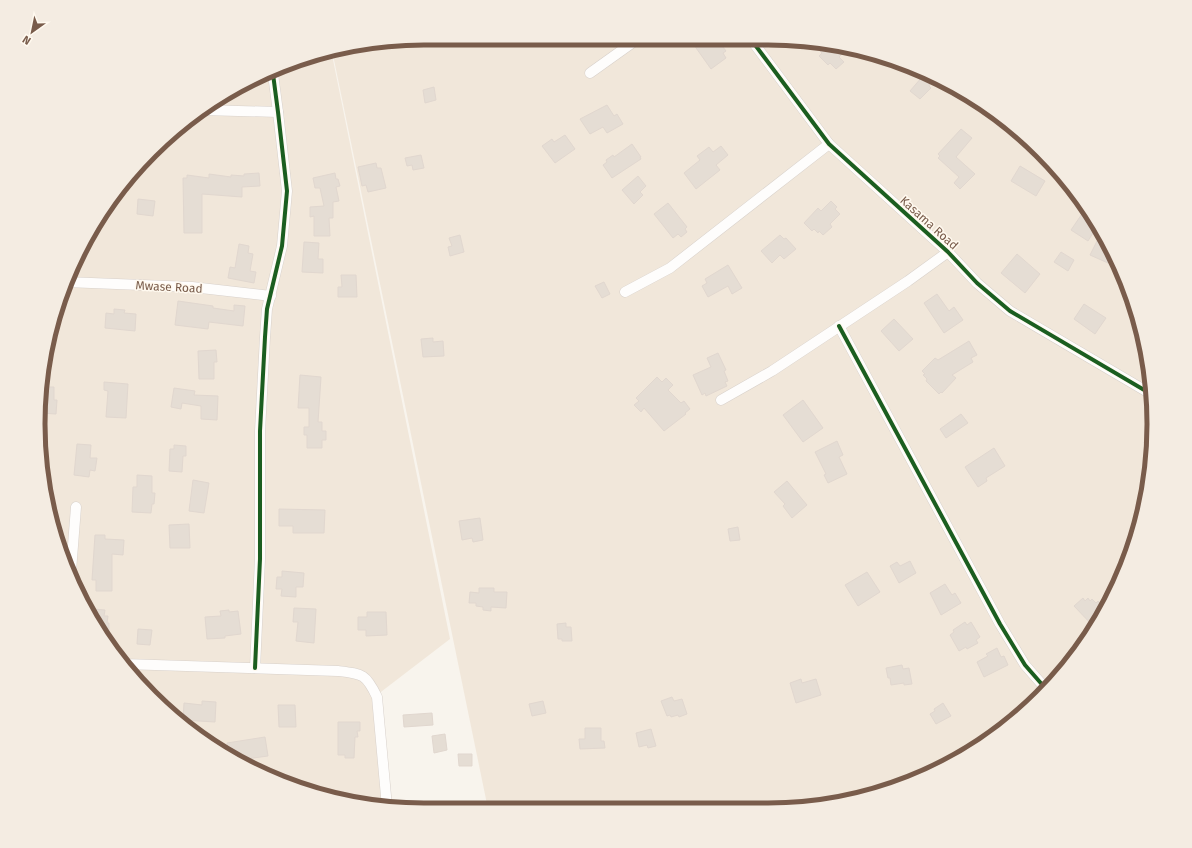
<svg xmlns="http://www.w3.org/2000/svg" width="1192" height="848" viewBox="0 0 1192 848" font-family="'Fira Sans',sans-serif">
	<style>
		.residential { fill: #f1e7da }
		.building { fill: #e5ddd4; stroke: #e1d7cf }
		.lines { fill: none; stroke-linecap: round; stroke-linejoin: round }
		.minor-casing { stroke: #d8d1cb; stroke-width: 11 }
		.minor { stroke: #fefdfc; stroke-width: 10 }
		.cycleway-casing { stroke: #fff9ef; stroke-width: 6 }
		.cycleway { stroke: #1b5e20; stroke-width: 4 }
		.labels { text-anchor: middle; stroke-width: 3; stroke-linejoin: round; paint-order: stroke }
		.street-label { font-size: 12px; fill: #795c4b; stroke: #fff9ef }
		.rim { fill: none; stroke: #795c4b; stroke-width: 5 }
	</style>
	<rect width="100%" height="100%" fill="#f8f4ed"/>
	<g class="residential">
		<polygon points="424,38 768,38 844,45 961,90 1058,169 1102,231 1133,300 1151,373 1153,449 1141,524 1114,595 1074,659 1023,714 939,770 819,807 488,809 332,50"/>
		<polygon points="331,50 450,639 373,698 391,808 324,797 253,770 189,730 134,679 78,595 41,475 41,373 67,276 134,170 210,103 324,51"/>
	</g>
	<g class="building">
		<polygon points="689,38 716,38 726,51 723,53 726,58 711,69"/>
		<polygon points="822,43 839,45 845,51 839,57 844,62 836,69 830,63 828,65 819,56 822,53 817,48"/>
		<polygon points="922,77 930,84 929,86 931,88 920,99 910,91"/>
		<polygon points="434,87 436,100 425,103 423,90"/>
		<polygon points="607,105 614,116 617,114 623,124 607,133 603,127 590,134 580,119"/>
		<polygon points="961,129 972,138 956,157 975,174 960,189 954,183 959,177 938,158 940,156 938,154"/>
		<polygon points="565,135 575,149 555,163 542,146 552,139 554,142"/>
		<polygon points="632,144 641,157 640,157 641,159 612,178 603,165 607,162 606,160 613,155 614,157"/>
		<polygon points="721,146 728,155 716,165 720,170 696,189 684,173 700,160 697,156 709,147 713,152"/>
		<polygon points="421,155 424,168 413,170 412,165 407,166 405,158"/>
		<polygon points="376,163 377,168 381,168 386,188 368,192 366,185 362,186 358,167"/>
		<polygon points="1020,166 1045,181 1036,196 1011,181"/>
		<polygon points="259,173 260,186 242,187 242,197 202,194 202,233 184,233 183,178 187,178 187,175 209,178 209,174 231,177 231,175 244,176 244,174"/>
		<polygon points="335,173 336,179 338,179 340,186 336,187 339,201 333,202 333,218 329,218 330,236 314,236 314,216 310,217 310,207 324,206 320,188 315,188 313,178"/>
		<polygon points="638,176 646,186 640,192 643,195 634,204 622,190"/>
		<polygon points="138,199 155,201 153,216 137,214"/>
		<polygon points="831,201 837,207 835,209 840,214 830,224 832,227 823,235 819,231 818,233 814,229 812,231 804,223 818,208 821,211"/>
		<polygon points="668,203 687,227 685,229 687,232 681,237 678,234 673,238 654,214"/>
		<polygon points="1086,208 1098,225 1088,241 1071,230"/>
		<polygon points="460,235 464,252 450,256 448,247 452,246 449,238"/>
		<polygon points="780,235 784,239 786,238 796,249 784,259 780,255 772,263 761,251"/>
		<polygon points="1097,241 1109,246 1112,254 1108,263 1090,255"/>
		<polygon points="304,242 319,243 318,259 323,259 323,273 302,272"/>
		<polygon points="239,244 249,246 248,253 253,254 250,271 256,272 254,283 228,278 230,267 235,268"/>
		<polygon points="1061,252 1074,260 1068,271 1054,262"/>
		<polygon points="1017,254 1040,274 1025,293 1001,273"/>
		<polygon points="728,265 742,288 732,294 728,286 708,297 702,286 707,283 705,279"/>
		<polygon points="341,275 356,275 357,297 338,297 338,287 342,287"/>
		<polygon points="604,282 610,294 602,298 595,286"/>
		<polygon points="937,294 949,311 954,307 963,320 944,333 924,303"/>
		<polygon points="178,301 213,306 213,308 234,311 234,305 245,306 243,326 209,322 208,329 175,325"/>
		<polygon points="1084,304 1106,318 1095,334 1074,319"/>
		<polygon points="114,309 125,310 124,313 136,314 135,331 105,328 106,313 114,314"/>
		<polygon points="894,319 913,339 899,351 881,331"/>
		<polygon points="433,338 433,342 443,341 444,356 423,357 421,339"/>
		<polygon points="969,341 977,355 971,358 973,362 952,375 956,378 942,393 941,392 939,394 926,381 927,379 923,375 925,374 922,371 935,358 938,360"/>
		<polygon points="216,350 217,362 214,362 214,379 199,379 198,351"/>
		<polygon points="718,353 726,370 724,371 728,381 725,382 727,386 706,396 705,393 702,395 693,375 711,367 707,358"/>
		<polygon points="300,375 321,377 318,422 322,422 322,431 326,431 326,440 322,440 322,448 307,448 307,435 304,435 304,427 309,427 309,408 298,408"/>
		<polygon points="657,377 662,382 666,378 673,385 668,390 681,403 684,401 690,409 685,413 686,414 664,431 644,408 641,412 634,405 639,401 636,398"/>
		<polygon points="104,382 128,384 126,418 106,417 108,391 104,390"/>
		<polygon points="41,387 54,387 54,400 57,400 56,414 41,413"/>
		<polygon points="174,388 195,391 194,395 218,396 217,420 201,419 201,406 182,403 181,409 171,407"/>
		<polygon points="803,400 823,428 803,442 783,415"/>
		<polygon points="961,414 968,423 946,438 940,429"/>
		<polygon points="1152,428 1153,441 1153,448 1144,443"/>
		<polygon points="837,441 843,455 839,457 847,474 828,483 824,475 826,474 815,452"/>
		<polygon points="77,444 91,445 90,458 97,458 95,471 90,470 89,477 74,475"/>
		<polygon points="174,445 186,446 186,456 183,456 182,472 169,471 170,449 174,449"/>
		<polygon points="994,448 1005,466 986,478 987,481 978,487 965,467"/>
		<polygon points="137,475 152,476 152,493 155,493 154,504 152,504 151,513 132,512 133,487 137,487"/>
		<polygon points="193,480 209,483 204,513 189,511"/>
		<polygon points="787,481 807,505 792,518 783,506 785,504 774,492"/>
		<polygon points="279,509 325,510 324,533 293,533 293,526 279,526"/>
		<polygon points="480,518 483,540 473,542 472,538 462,540 459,521"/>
		<polygon points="189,524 190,548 170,548 169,525"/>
		<polygon points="738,527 740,540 730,541 728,529"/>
		<polygon points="95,535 105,535 105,539 124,540 123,555 112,554 112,591 96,591 96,580 92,580"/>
		<polygon points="910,561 916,573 899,583 890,566 897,562 900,566"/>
		<polygon points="282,571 304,573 303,587 296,587 296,597 281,596 282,589 276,589 277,577 282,577"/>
		<polygon points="867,572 880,592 858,606 845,585"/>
		<polygon points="945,584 952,595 955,593 961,603 941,615 930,593"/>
		<polygon points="479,588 494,588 494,592 507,592 506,608 491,607 491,611 483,610 483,607 476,606 476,603 469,603 470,592 479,593"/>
		<polygon points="1083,598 1085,601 1088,598 1090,601 1092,599 1096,603 1098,601 1105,609 1094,627 1074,606"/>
		<polygon points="294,608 316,609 314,643 296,641 298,622 293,622"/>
		<polygon points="93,609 105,610 104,616 108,616 107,623 109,623 109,632 107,632 106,638 92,616"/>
		<polygon points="229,610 229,612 238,611 241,634 225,636 225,638 207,639 205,617 221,616 220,611"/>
		<polygon points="367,612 386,612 387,635 366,636 366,630 358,630 358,617 367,617"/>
		<polygon points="965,622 967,625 971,622 980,637 976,640 978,643 967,649 966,647 959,651 950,635 954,632 953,630"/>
		<polygon points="566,623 566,627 571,627 572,641 562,641 562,639 558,639 557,624"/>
		<polygon points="138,629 152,630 150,645 137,644"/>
		<polygon points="997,648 1001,657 1004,656 1008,665 984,677 977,662 988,656 986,654"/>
		<polygon points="902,665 903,669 909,668 912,684 904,685 904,683 891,685 890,678 888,678 886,668"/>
		<polygon points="801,679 802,683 816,679 821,695 796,703 790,683"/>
		<polygon points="672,697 674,701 682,699 687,714 679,717 678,715 671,717 670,715 667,716 661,701"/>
		<polygon points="202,701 216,702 215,722 183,720 184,703 202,705"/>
		<polygon points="543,701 546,713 532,716 529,704"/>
		<polygon points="943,703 951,716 936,724 930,714 935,711 934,709"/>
		<polygon points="278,705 295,705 296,727 279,727"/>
		<polygon points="432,713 433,725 404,727 403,715"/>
		<polygon points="338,722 360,722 360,731 357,731 358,737 355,737 354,758 345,758 345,755 338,755"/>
		<polygon points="585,728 601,728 601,741 604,741 605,748 580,749 579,739 585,739"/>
		<polygon points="651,729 656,746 648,748 647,745 639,747 636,733"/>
		<polygon points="445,734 447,750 434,753 432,736"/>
		<polygon points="265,737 268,756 246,759 247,766 229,755 227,743"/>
		<polygon points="458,754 472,754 472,766 459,766"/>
	</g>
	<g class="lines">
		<defs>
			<g id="minor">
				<polyline points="750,38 829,144 948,252 977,283 1010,311 1151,394"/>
				<polyline points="590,73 639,38"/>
				<polyline points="202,110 278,112"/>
				<polyline points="66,282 192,287 271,296"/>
				<polyline points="625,292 670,268 829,144"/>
				<polyline points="839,326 1000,624 1025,665 1046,689"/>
				<polyline points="721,400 772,371 908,281 948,252"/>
				<polyline points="71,571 76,507"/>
				<path d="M124 664 338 671C363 674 366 674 377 697L387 807"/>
				<polyline points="255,668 260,559 260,431 265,337 267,309 282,246 287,191 278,112 273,74"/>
				<polyline points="398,809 399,809"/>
			</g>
		</defs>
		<use href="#minor" class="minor-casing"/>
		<use href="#minor" class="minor"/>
		<defs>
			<g id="cycleway">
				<polyline points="750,38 829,144 948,252 977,283 1010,311 1151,394"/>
				<polyline points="839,326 1000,624 1025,665 1046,689"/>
				<polyline points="255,668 260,559 260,431 265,337 267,309 282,246 287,191 278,112 273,74"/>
			</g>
		</defs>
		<use href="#cycleway" class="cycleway-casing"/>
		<use href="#cycleway" class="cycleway"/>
	</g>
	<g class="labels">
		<g class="street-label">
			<text transform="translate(929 223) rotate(42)" y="4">Kasama Road</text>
			<text transform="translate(169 287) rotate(3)" y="4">Mwase Road</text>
		</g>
	</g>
	<path d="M0 0H1192V848H0ZM424 45H768A379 379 0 0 1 1147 424V424A379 379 0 0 1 768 803H424A379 379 0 0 1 45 424V424A379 379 0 0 1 424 45Z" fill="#f4ece2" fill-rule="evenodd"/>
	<path class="rim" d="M424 45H768A379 379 0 0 1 1147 424V424A379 379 0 0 1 768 803H424A379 379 0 0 1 45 424V424A379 379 0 0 1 424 45Z"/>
	<g transform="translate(32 32) rotate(213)" stroke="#fff9ef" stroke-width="3" paint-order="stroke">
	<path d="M0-3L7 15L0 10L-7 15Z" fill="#795c4b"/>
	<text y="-6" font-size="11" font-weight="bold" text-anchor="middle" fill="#795c4b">N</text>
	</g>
</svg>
